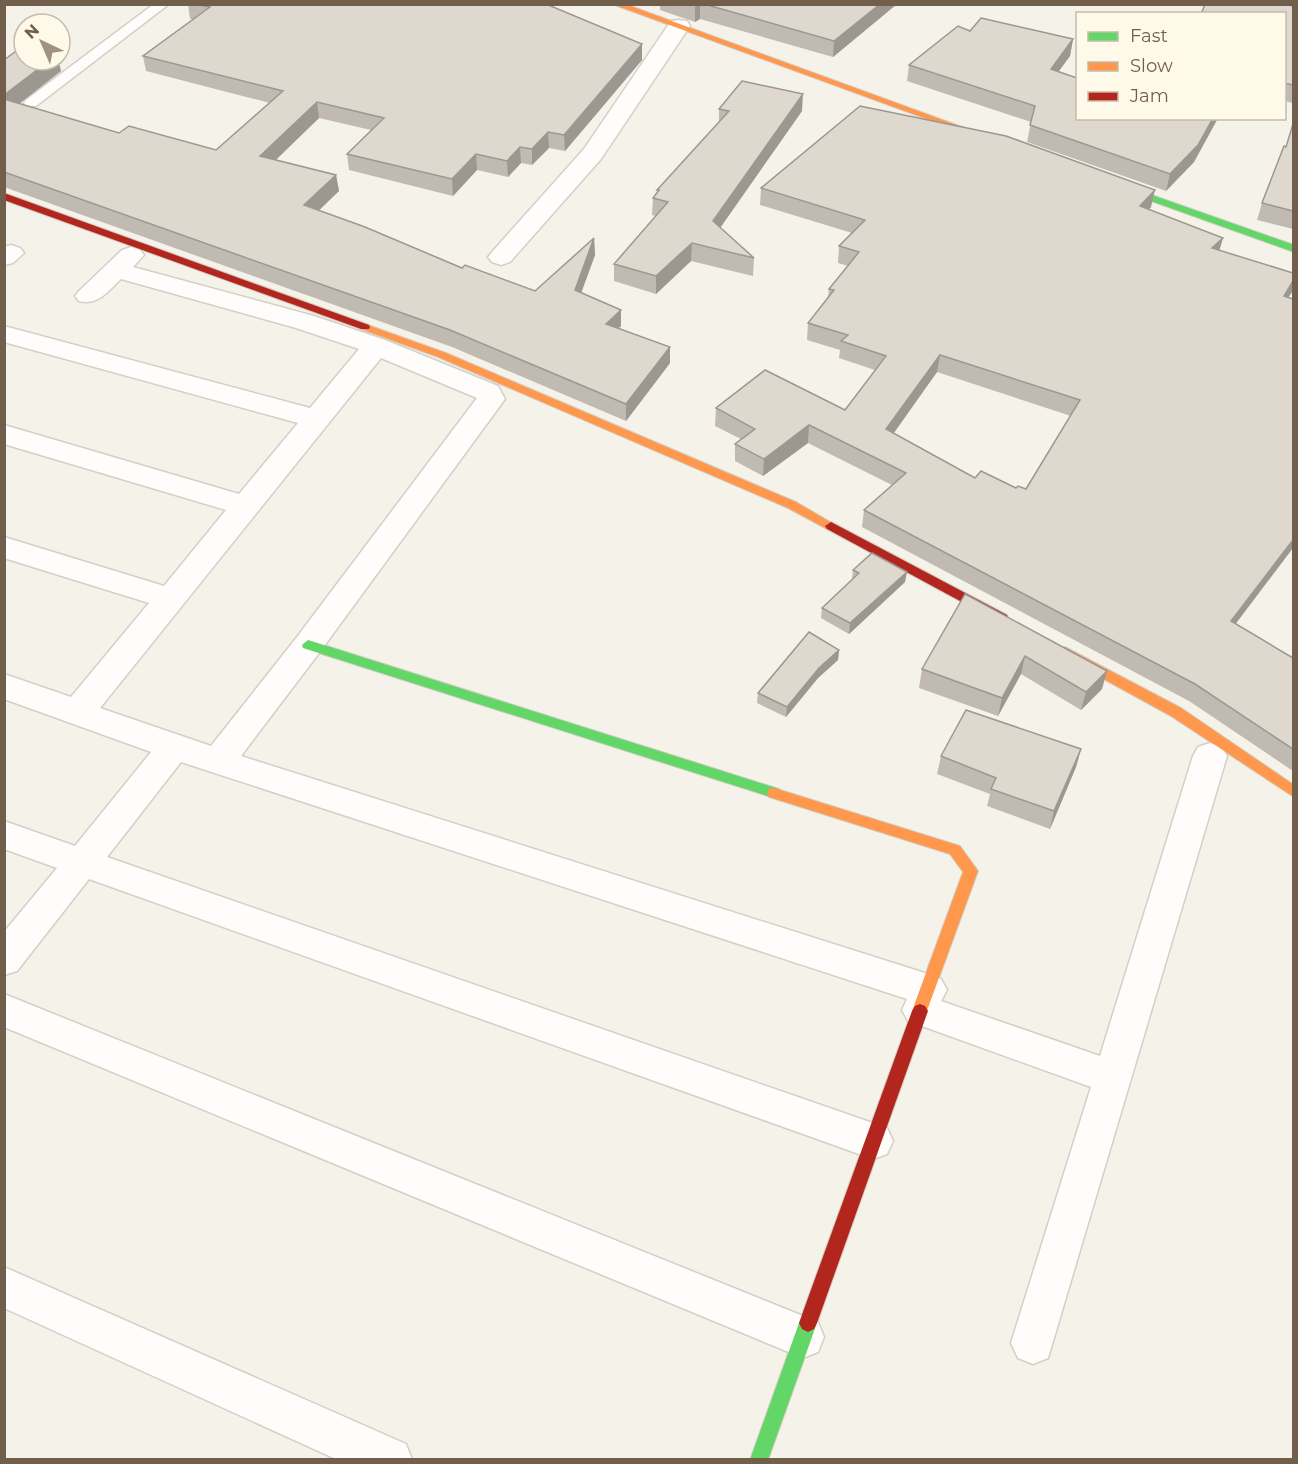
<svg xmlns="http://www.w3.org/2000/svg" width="1298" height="1464" viewBox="0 0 1298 1464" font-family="Montserrat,sans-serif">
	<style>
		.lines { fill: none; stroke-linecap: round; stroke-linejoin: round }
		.lane-casing { stroke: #d4cfc7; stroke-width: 3 }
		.street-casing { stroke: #d4cfc7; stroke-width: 3 }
		.fast-casing { stroke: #d3cec4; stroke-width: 2 }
		.slow-casing { stroke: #d3cec4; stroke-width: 2 }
		.jam-casing { stroke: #d3cec4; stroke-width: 2 }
		.lane { fill: #fefdfc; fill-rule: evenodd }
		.street { fill: #fefdfc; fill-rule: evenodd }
		.fast { fill: #63d668; fill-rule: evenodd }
		.slow { fill: #ff974d; fill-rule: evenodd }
		.jam { fill: #b3261e; fill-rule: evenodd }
		.wall { fill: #c0bab2; fill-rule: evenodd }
		.shaded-wall { fill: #9c9791 }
		.building { fill: #dfd8cf; stroke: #9c9791; stroke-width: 1.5; fill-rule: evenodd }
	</style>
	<rect width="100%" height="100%" fill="#f5f2e9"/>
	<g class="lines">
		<defs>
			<polygon id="lane" points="154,4 169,4 36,106 26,106 24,103 26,100"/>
			<g id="street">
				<polygon points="679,20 687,21 690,26 601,159 510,262 501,265 492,262 488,257 492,252 584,149 671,21"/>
				<polygon points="11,245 20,248 24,253 13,263 4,265 4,247"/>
				<path d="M131 247 140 250 144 255 133 267 314 316 385 340 498 386 505 399 319 653 241 756 928 974 941 979 947 990 941 1001 1100 1056 1193 756 1198 747 1210 743 1222 747 1227 756 1048 1358 1033 1364 1018 1358 1011 1343 1091 1087 908 1021 902 1010 907 999 181 762 107 857 887 1128 893 1141 887 1154 873 1159 89 879 17 971 4 975V932L57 868 4 849V821L75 846 151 752 4 699V674L71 697 149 603 4 558V537L164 586 226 510 4 444V425L239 494 298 423 4 342V326L310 408 359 349 296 328 121 279C108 291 98 306 79 301L75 296 79 291 122 250ZM381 358 477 398 297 637 211 746 100 708Z"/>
				<polygon points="4,994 818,1322 824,1337 818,1352 803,1358 4,1027"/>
				<polygon points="4,1267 406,1444 412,1460 338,1460 4,1308"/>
			</g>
			<g id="fast">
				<polygon points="1112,181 1294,245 1294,252 1109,186 1109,182"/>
				<polygon points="308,640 779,789 781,793 779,797 774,798 303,648 302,645"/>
				<polygon points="808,1314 814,1317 817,1323 768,1460 750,1460 799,1323 802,1317"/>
			</g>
			<g id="slow">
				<polygon points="612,4 625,4 995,139 987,141"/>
				<polygon points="365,324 446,353 796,502 837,526 831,530 827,529 788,508 438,357 361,329 360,327"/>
				<polygon points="1065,647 1181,708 1294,785 1294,797 1171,716 1060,655 1059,652"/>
				<polygon points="774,788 960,846 978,871 925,1016 920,1018 915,1016 912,1011 963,872 950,854 769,797 767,793 769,789"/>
			</g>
			<g id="jam">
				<polygon points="4,193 369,325 370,327 369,329 361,329 4,200"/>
				<polygon points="831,522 1007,615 1008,618 1007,621 997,621 827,529 825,526"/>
				<polygon points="920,1004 925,1006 928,1011 817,1323 814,1329 808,1332 802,1329 799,1323 912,1011 915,1006"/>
			</g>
		</defs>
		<use href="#lane" class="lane-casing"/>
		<use href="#street" class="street-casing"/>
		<use href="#fast" class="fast-casing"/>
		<use href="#slow" class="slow-casing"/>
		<use href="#jam" class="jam-casing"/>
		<use href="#lane" class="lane"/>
		<use href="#street" class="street"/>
		<use href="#fast" class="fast"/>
		<use href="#slow" class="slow"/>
		<use href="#jam" class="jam"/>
	</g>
	<g class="wall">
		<polygon points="188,4 546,4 642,44 642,60 565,151 549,148 532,165 521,163 508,177 477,170 453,196 349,170 347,154 371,130 319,118 276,160 336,175 339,191 318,210 462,268 535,291 594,238 595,255 581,293 621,326 619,328 670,347 670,363 626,421 452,347 4,187 4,60 58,60 61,71 19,104 119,133 216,150 270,103 146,71 143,56 193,19 190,19"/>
		<polygon points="660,4 897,4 833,57 700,19 695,22 660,10"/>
		<polygon points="1293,6 1293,103 1284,101 1284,14"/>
		<polygon points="970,31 1073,39 1070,56 1058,72 1077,118 1218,118 1194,162 1166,191 1027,142 1031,122 907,81 909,65"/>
		<polygon points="719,109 802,111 720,228 754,258 753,276 691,261 656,294 614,281 614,264 656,216 652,215 653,198 657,193 657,190 719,122"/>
		<polygon points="1293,124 1293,229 1257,220 1262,203 1286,147"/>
		<path d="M761 188 1151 207 1149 209 1223 238 1219 250 1292 292 1288 297 1236 624 1293 658V771L1189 701 862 527 864 510 892 485 808 443 763 476 735 461V444L741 439 715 426 716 408 845 410 875 370 839 358 840 350 807 340 808 323 828 297 829 289 848 266 838 263 839 246 852 233 760 205ZM937 372 1071 416 1026 489 1016 488 975 478 893 433Z"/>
		<polygon points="853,570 905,582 849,634 821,618 822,608 852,580"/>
		<polygon points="965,594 1102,689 1081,710 1021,674 998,716 919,688 922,669"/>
		<polygon points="839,650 838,660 818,678 786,717 757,703 758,693"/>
		<polygon points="1081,749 1076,767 1050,829 987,806 990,794 937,774 941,756"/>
	</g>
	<g class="shaded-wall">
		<polygon points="699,4 700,4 700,19 695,22 695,7"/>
		<polygon points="880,4 897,4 833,57 834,41"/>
		<polygon points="1073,39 1070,56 1048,86 1051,69"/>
		<polygon points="642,44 642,60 565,151 564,135"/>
		<polygon points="50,60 58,60 61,71 6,114 4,110 4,95"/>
		<polygon points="803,94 802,111 713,238 713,221"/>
		<polygon points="317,102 319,118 263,172 260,156"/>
		<polygon points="1213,118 1218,118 1194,162 1166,191 1170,174"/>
		<polygon points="548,132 549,148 532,165 532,149"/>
		<polygon points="520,147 521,163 508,177 507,161"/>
		<polygon points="476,154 477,170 453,196 452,179"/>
		<polygon points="336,175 339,191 307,222 304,205"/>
		<polygon points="1155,190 1151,207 1136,222 1140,206"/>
		<polygon points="594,238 595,255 576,307 575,290"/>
		<polygon points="1223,238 1218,255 1212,248"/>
		<polygon points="692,243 691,261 656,294 656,276"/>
		<polygon points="1293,281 1293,286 1292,292 1278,313 1284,296"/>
		<polygon points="621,310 621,326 606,340 606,324"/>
		<polygon points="670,347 670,363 626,421 626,404"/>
		<polygon points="940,355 937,372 884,447 886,429"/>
		<polygon points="809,425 808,443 763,476 764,459"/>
		<polygon points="1293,540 1293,548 1225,638 1231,621"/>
		<polygon points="907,572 905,582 849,634 850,623"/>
		<polygon points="839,650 838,660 818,678 786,717 787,707 819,668"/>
		<polygon points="1025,656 1021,674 998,716 1002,698"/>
		<polygon points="1107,671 1102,689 1081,710 1086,692"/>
		<polygon points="1081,749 1076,767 1050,829 1054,811"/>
	</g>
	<g class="building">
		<polygon points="194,4 546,4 642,44 564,135 548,132 532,149 520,147 507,161 476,154 452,179 347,154 384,118 317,102 260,156 336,175 304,205 365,227 462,268 465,265 535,291 594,238 575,290 621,310 606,324 670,347 626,404 450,330 4,172 4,99 119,133 129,126 216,150 283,91 143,56 210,7"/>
		<polygon points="704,4 880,4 834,41"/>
		<polygon points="1205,4 1284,4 1293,6 1293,85 1284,83 1284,14 1201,14"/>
		<polygon points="981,18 1073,39 1051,69 1077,78 1077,118 1213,118 1198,145 1170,174 1030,125 1035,106 909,65 958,26 970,31"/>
		<polygon points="24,45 24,60 50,60 4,95 4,60"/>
		<polygon points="742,81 803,94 713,221 754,258 692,243 656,276 614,264 668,202 653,198 659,190 657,190 729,111 719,109"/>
		<path d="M860 106 1006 136 1155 190 1140 206 1223 238 1212 248 1293 273V281L1284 296 1293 299V540L1231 621 1293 658V749L1195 684 864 510 906 473 809 425 764 459 735 444 755 429 716 408 765 370 845 410 886 356 841 341 848 335 808 323 834 290 829 289 859 252 839 246 865 220 761 188ZM940 355 1080 400 1026 489 1018 486 1016 488 981 471 975 478 886 429Z"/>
		<polygon points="1293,124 1293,211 1262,203 1284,146 1286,147"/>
		<polygon points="872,553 907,572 850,623 822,608 859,573 853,570"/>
		<polygon points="965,594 1107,671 1086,692 1025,656 1002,698 922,669"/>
		<polygon points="809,632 839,650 819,668 787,707 758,693"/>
		<polygon points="966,710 1081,749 1054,811 991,789 996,778 941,756"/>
	</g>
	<rect width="1298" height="1464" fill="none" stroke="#725f4b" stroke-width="12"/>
	<rect x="1076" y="12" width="210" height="108" fill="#fef9e9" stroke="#c6bbaa" stroke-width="1.5"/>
	<rect x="1088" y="32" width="30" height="9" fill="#63d668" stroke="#c6bbaa" stroke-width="1.5"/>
	<text x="1130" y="42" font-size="18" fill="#725f4b">Fast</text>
	<rect x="1088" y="62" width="30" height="9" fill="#ff974d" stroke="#c6bbaa" stroke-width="1.5"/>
	<text x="1130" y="72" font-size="18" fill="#725f4b">Slow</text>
	<rect x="1088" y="92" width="30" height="9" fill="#b3261e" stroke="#c6bbaa" stroke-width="1.5"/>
	<text x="1130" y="102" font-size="18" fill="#725f4b">Jam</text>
	<g transform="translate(42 42) rotate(316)"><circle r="28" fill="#fef9e9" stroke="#c6bbaa" stroke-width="1.5"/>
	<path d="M0-4.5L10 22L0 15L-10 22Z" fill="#a09282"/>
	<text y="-9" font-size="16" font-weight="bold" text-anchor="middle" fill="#725f4b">N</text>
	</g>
</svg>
